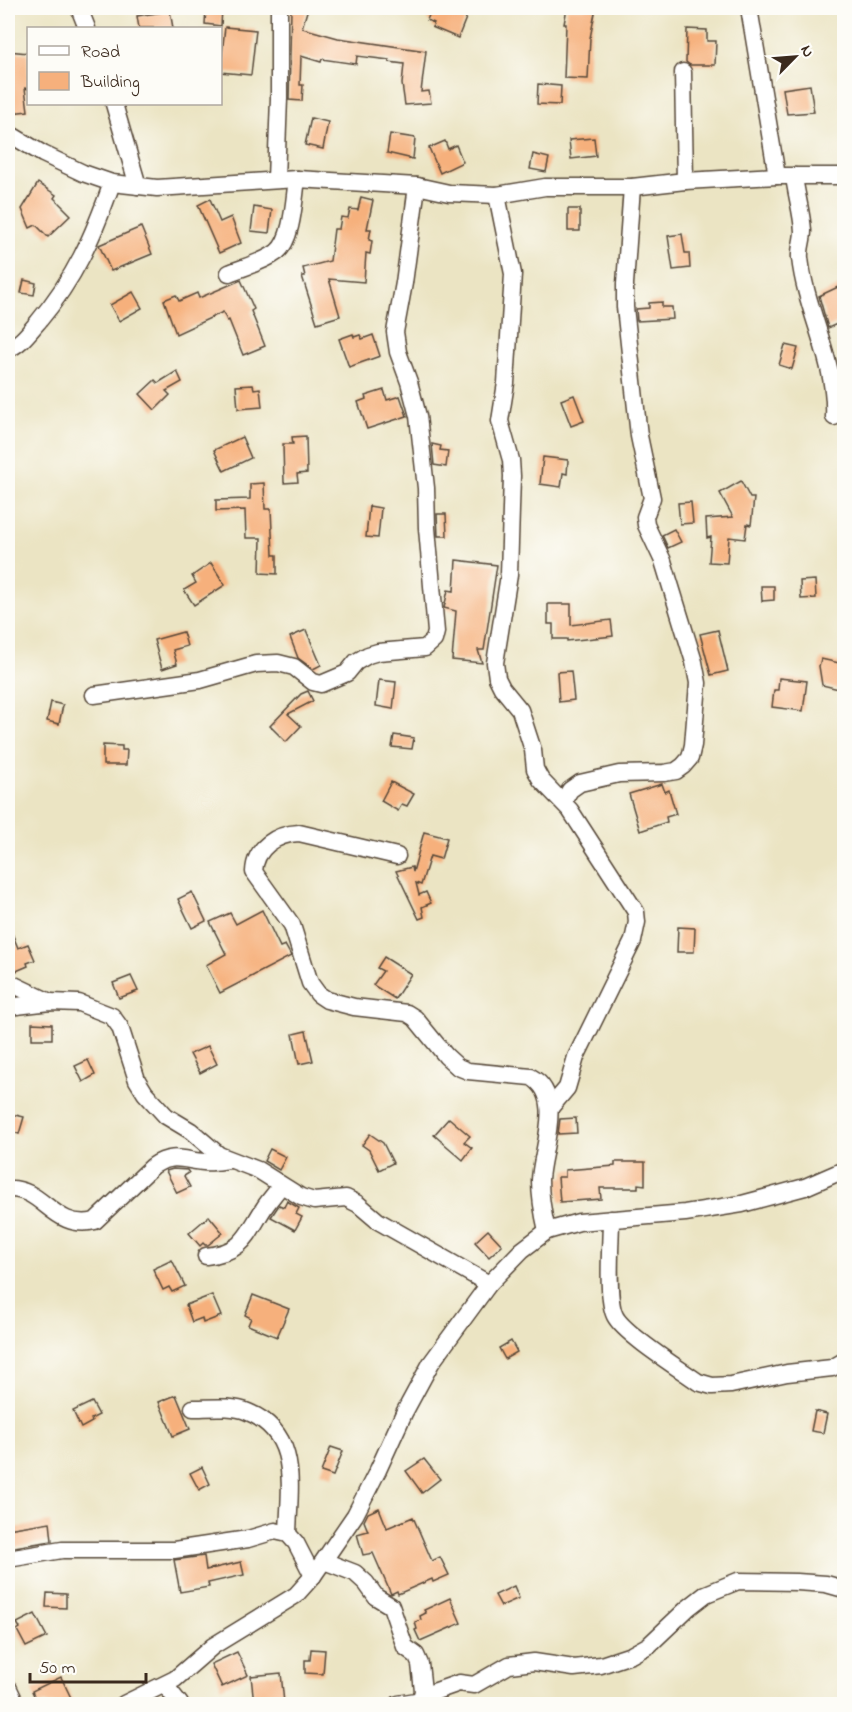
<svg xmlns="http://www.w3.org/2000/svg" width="852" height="1712" viewBox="0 0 852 1712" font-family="'Indie Flower',sans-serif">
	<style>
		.building { fill: #f6b07c }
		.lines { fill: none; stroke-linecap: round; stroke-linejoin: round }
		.minor-casing { stroke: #554637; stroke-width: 19 }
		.minor { stroke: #fff; stroke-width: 16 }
	</style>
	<rect width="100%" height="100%" fill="#fdfcf7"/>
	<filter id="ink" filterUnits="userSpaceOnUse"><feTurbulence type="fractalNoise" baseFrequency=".0167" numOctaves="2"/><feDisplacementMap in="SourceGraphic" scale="12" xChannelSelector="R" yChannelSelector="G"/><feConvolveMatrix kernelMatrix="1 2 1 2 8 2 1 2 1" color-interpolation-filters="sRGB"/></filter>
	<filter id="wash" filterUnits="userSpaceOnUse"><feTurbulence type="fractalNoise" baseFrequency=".008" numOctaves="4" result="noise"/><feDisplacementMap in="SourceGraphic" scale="24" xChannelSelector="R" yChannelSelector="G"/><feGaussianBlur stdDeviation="1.35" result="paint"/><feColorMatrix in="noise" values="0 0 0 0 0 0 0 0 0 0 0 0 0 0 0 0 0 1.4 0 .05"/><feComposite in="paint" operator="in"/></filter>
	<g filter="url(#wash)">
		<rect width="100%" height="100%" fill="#ebe4c3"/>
		<g id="blocks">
			<g class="building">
				<polygon points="206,8 222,8 221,26 205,24"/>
				<polygon points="291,8 308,8 302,28 338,38 426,51 421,92 429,91 431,103 405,105 402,84 404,64 389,62 389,60 357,56 356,64 322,59 321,62 301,56 300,85 303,85 302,101 289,100"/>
				<polygon points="432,8 470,8 458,38 432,27 434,23 427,20"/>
				<polygon points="567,8 596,8 590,38 588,79 564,78 566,24 564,24"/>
				<polygon points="170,11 173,28 139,28 137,16"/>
				<polygon points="225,27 256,30 251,75 220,72"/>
				<polygon points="687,29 707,30 707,41 716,41 715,65 690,65 686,62"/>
				<polygon points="8,51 28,53 28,89 25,88 28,111 11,113 11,108 8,109"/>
				<polygon points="538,84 561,86 560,105 537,104"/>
				<polygon points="810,85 814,112 787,114 783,89"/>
				<polygon points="311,118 328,122 323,149 305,145"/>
				<polygon points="390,134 415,138 413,159 387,153"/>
				<polygon points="594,138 596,156 571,159 569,140"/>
				<polygon points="445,141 448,149 456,145 463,162 440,173 429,148"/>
				<polygon points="533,154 549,158 546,172 530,169"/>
				<polygon points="38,183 56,195 54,198 71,215 48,237 36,225 30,228 22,209"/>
				<polygon points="361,197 373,200 367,229 371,229 369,240 372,241 370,254 366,253 364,282 329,279 340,316 317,323 302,276 305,276 303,268 330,261 334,229 339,229 341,217 348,218 350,209 358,210"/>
				<polygon points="210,199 220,222 231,217 241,243 219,253 198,205"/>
				<polygon points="254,207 272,210 269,233 251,231"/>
				<rect x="568" y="209" width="12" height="22"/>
				<polygon points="141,227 152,254 111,271 99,245"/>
				<polygon points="682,234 685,253 689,253 690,268 673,270 668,236"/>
				<polygon points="24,280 36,283 34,295 21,293"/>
				<polygon points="241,280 254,309 251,311 265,346 243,355 229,320 227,321 223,312 176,334 164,300 176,295 179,301 197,293 199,298"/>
				<polygon points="840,286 844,296 844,321 828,328 819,296"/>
				<polygon points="133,292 142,308 119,321 110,305"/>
				<polygon points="662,302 662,307 672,307 673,319 637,321 636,309 649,308 649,303"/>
				<polygon points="353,334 354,337 360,335 362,339 373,335 380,356 349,367 339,339"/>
				<polygon points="785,345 798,348 792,369 779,365"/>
				<polygon points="177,371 182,382 166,391 170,395 155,410 140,394 155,380 158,383"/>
				<polygon points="253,385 254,389 260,388 262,407 238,409 236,386"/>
				<polygon points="384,390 387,400 400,396 407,416 367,429 358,402 366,399 365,396"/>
				<polygon points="574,395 584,421 571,426 561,400"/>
				<polygon points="306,436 307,473 297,474 298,482 284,483 283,444 293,444 292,437"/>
				<polygon points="242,437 251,458 224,471 214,450"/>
				<polygon points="432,444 441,446 440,450 448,451 446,467 434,465"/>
				<polygon points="543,457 568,460 567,474 563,473 561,487 540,484"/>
				<polygon points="741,481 750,498 754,498 751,525 747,524 745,539 729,537 727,563 709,562 711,537 707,538 706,519 733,517 720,493"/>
				<polygon points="264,483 265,509 271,509 273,555 277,555 277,574 260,573 261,538 246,538 245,510 216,511 216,500 250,499 250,484"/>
				<polygon points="691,502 693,523 680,524 678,503"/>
				<polygon points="369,506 381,508 378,538 366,537"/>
				<polygon points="437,514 446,514 447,536 438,536"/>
				<polygon points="674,529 681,542 668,548 662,535"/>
				<polygon points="456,560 497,565 484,650 478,650 482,663 452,660 456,611 444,608 448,590 454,591"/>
				<polygon points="211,563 225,585 194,605 184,590 196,583 192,576"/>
				<polygon points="815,580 816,598 801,599 800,581"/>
				<polygon points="761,586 774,586 774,600 762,601"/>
				<polygon points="548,604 571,604 571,625 611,620 613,636 567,641 567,639 553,639 553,624 548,624"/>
				<polygon points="306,630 321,665 313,669 298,658 290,637"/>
				<polygon points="718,630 728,671 711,675 700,634"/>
				<polygon points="183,632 187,646 173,650 177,664 162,669 154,640"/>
				<polygon points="821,659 844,664 843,690 822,685 819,666"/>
				<polygon points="571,671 574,700 559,702 557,672"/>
				<polygon points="779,678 807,681 803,711 772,707 774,690 778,690"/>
				<polygon points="379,680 396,682 393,709 376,706"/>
				<polygon points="308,691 313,701 288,714 301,726 286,742 270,726 301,694"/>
				<polygon points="51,702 63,705 59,724 47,721"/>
				<polygon points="394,735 414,738 412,749 392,747"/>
				<polygon points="103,745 122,746 122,750 127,750 126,765 103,765"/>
				<polygon points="391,782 414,794 407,806 402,804 398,811 381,801"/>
				<polygon points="662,784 665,792 669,790 676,814 666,817 667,822 640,831 629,794"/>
				<polygon points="424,832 447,838 441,859 430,856 421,885 416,883 419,895 426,892 431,903 422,907 424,917 419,919 396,871 412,867 413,872"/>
				<polygon points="192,892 206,921 192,928 178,899"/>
				<polygon points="262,910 280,947 285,945 291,956 220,993 206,965 226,954 210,922 230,913 236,924"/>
				<polygon points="8,923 18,948 28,944 35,960 27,963 28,966 14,972 11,964 8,966"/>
				<polygon points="678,927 695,928 694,952 677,952"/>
				<polygon points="384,957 411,974 395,999 373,985 383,971 377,968"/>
				<polygon points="131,976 138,991 119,998 113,983"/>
				<polygon points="32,1023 52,1024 52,1039 32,1039"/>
				<polygon points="306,1031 313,1061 299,1064 293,1034"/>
				<polygon points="208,1046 217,1064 200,1073 190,1054"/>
				<polygon points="88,1060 95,1075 83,1082 75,1066"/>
				<polygon points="8,1113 24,1117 19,1134 8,1130"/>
				<polygon points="449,1118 470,1136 464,1142 472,1148 463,1160 434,1135"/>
				<polygon points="576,1118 577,1133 558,1134 560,1119"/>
				<polygon points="370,1134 383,1143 393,1163 379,1170 369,1150 362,1145"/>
				<polygon points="270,1149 286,1157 279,1170 264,1161"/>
				<polygon points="615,1162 645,1162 645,1185 638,1184 638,1188 600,1188 601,1199 560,1202 558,1177 565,1177 565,1170 615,1166"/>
				<polygon points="173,1169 187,1170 189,1173 184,1176 190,1187 177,1193 166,1171"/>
				<polygon points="287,1201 299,1208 296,1214 302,1217 295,1230 271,1217 279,1205 284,1207"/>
				<polygon points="209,1216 223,1233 208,1245 205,1245 203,1243 200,1246 189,1233"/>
				<polygon points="488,1230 502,1245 489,1257 475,1242"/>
				<polygon points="172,1260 185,1286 172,1292 169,1287 163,1290 153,1269"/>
				<polygon points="212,1295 221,1316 203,1323 202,1318 192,1322 186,1305"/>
				<polygon points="253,1295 289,1309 277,1337 248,1325 251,1318 245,1315"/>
				<polygon points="511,1341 517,1352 505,1359 499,1348"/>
				<polygon points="176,1395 190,1429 173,1436 159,1402"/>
				<polygon points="92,1402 99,1415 91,1419 92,1422 81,1428 73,1411"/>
				<polygon points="815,1411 827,1414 823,1433 811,1431"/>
				<polygon points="331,1447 343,1451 333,1476 321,1472"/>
				<polygon points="424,1459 440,1479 422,1493 406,1471"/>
				<polygon points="202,1467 210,1484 199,1490 190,1473"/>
				<polygon points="379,1508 387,1528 413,1517 432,1561 440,1557 449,1575 433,1582 432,1579 398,1594 397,1591 391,1594 373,1553 363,1555 357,1534 368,1531 364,1521 368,1513"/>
				<polygon points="50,1522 52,1541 8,1548 8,1529"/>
				<polygon points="204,1556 206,1570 241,1562 244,1575 208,1583 209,1587 180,1592 174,1560"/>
				<polygon points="514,1586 519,1598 501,1606 495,1595"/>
				<polygon points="47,1593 66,1594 66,1608 46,1607"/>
				<polygon points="450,1598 461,1623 420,1641 415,1630 417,1629 415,1622 421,1620 420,1616 426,1613 424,1610"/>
				<polygon points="35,1614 47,1637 26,1647 17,1630 20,1628 17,1623"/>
				<polygon points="311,1649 325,1650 323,1674 305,1673 305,1660 310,1660"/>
				<polygon points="237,1652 248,1675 222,1687 211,1664"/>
				<polygon points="281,1673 284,1703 268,1704 268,1701 254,1703 251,1676"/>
				<polygon points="61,1677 74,1704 38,1704 32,1691"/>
			</g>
		</g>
	</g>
	<g filter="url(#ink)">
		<use href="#blocks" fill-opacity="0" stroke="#554637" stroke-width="1.5"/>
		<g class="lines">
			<defs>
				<g id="minor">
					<polyline points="79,8 87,28"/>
					<polyline points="749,8 777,176"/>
					<polyline points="683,72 685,181"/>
					<polyline points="114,104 138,186"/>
					<polyline points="8,133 43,154 83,173 112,183 157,188 297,179 417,186 449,193 497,195 545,187 632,187 685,181 777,176 844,176"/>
					<path d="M794 176C796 194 802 213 803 231 803 240 799 249 800 258 806 312 837 362 834 417"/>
					<polyline points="276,179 279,98 279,8"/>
					<polyline points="497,195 513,274 506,383 500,421 511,460 512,476 509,575 495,663 497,678 502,688 520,710 533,750 535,769 541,780 570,810 636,912 637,922 633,941 576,1057 567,1088 550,1108"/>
					<path d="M229 273C244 267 264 262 277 252 293 239 294 198 297 179"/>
					<path d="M8 349C21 344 29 332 38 322 75 278 93 237 112 183"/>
					<polyline points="94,695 200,680 256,664 278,663 294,667 313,682 321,684 347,673 356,662 368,655 378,652 425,648 434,640 436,632 427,528 426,488 418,416 409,382 398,352 395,332 404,283 417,186"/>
					<polyline points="563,802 570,790 580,783 619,774 664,773 676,771 683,766 690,758 693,745 698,683 694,662 663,561 646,525 645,517 652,498 639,436 625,307 625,284 632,187"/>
					<path d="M397 856 299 833C277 834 255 847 254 872L292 925 310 983 318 994 327 1000 354 1007 407 1013 415 1018 446 1056 458 1067 468 1071 531 1077C566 1096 541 1150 540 1180 540 1198 543 1214 547 1231"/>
					<polyline points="8,982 50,1002"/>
					<polyline points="8,1007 50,1002 79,1003 112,1016 120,1027 137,1080 145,1093 166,1116 191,1131 219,1155 258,1170 301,1197 314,1201 346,1198 358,1204 378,1221 489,1284"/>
					<path d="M8 1189C44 1187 53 1231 95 1221L153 1166C172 1153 183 1160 204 1162 212 1163 221 1161 229 1160"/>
					<path d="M611 1219C611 1241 606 1299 615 1316 624 1334 680 1369 698 1382L712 1386 731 1385 787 1373 832 1368 844 1361"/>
					<path d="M206 1256C244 1252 246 1236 264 1208 269 1200 276 1193 281 1185"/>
					<path d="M193 1408C209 1408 232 1405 248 1412 301 1434 289 1488 288 1534"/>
					<polyline points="8,1559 62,1550 174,1550 248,1539 275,1531 288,1534 296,1543 313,1576"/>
					<polyline points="324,1561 355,1573 366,1583 376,1597 391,1606 405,1647 416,1655 420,1664 423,1691 420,1703"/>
					<polyline points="165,1685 180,1704"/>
					<polyline points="8,1687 16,1704"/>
					<polyline points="422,1696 459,1683 474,1685 509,1665 534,1662 574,1668 601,1665 631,1655 649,1645 688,1608 706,1594 738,1581 797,1582 826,1584 844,1589"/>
					<polyline points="124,1704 175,1679 213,1646 296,1595 313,1576 355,1515 378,1470 404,1413 431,1363 489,1284 522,1250 547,1231 579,1222 685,1213 742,1204 805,1187 844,1170"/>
					<polyline points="398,1704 422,1700"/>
				</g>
			</defs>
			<use href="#minor" class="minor-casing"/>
			<use href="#minor" class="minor"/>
		</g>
	</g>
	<rect width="852" height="1712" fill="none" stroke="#fdfcf7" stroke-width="30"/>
	<rect x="27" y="27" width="195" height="78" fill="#fdfcf7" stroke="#afa8a0" stroke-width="1.5"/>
	<rect x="39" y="46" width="30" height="9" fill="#ffffff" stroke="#afa8a0" stroke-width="1.5"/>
	<text x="81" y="57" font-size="18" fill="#3b2a1e">Road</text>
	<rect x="39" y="72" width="30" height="18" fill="#f6b07c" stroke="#afa8a0" stroke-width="1.5"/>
	<text x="81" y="87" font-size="18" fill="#3b2a1e">Building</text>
	<g transform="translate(795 57) rotate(65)" stroke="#fdfcf7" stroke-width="4.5" paint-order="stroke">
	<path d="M0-4.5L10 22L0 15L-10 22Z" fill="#3b2a1e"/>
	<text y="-9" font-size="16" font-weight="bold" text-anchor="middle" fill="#3b2a1e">N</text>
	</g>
	<path d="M30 1673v9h116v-9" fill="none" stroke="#3b2a1e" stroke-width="3"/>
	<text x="39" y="1673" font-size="18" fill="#3b2a1e" stroke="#fdfcf7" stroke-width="4.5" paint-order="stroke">50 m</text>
</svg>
